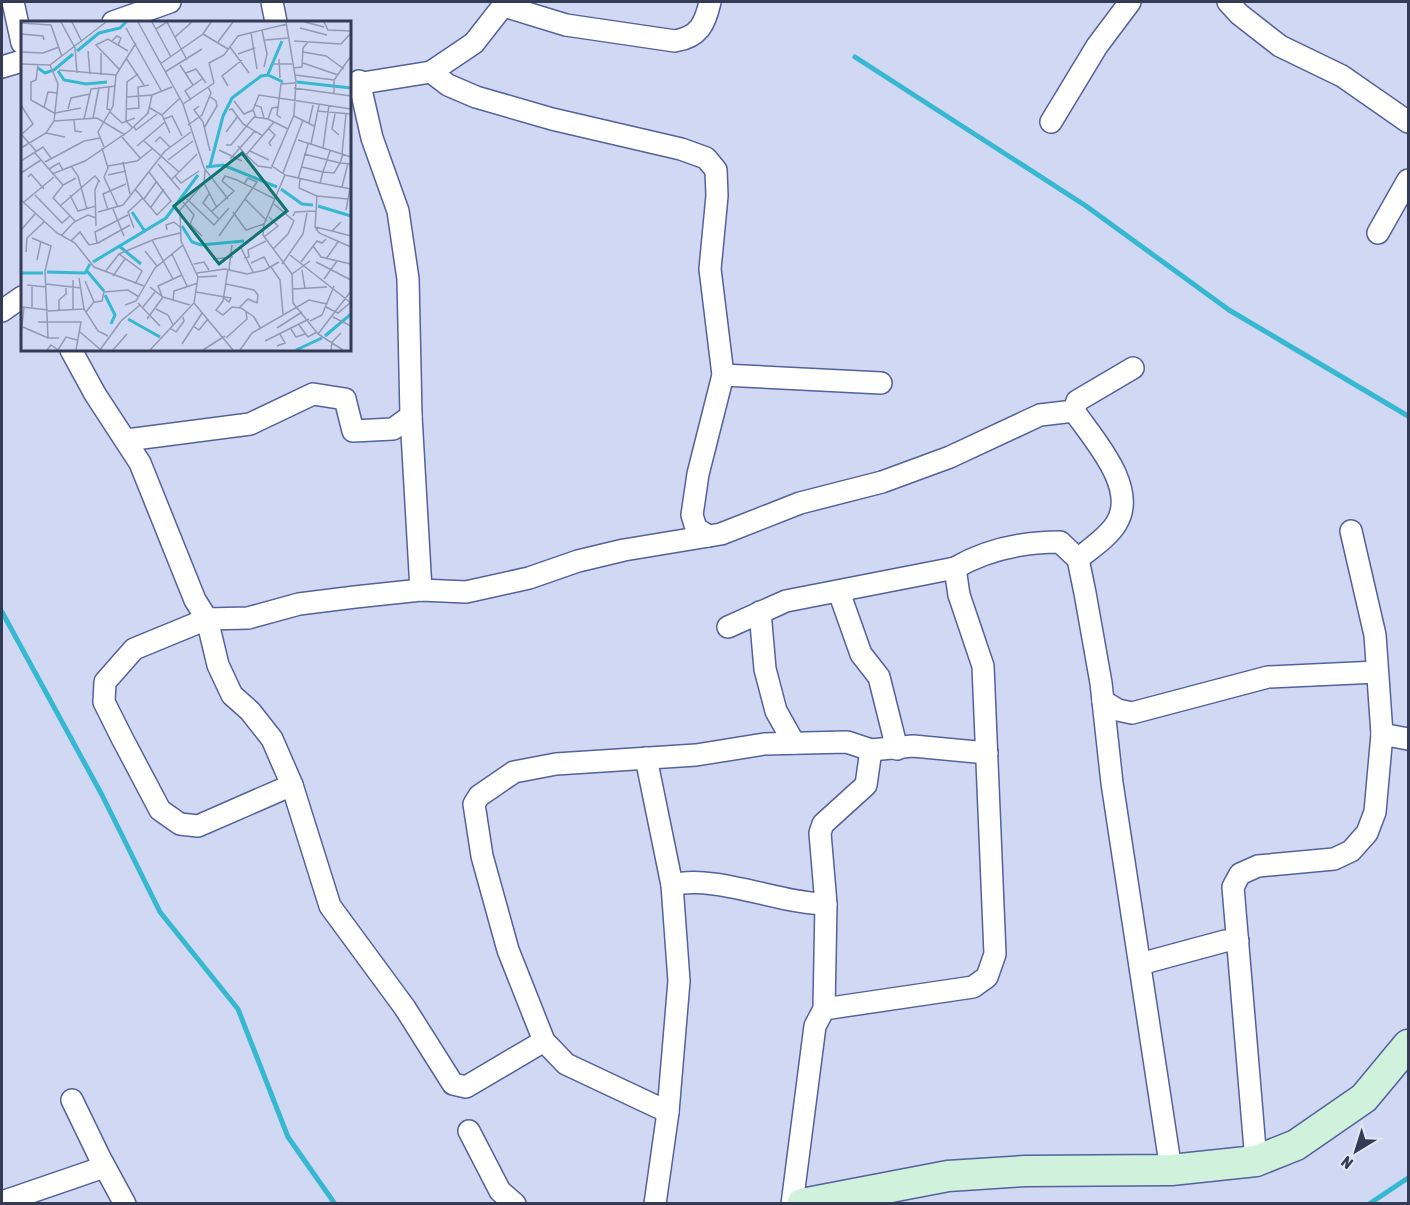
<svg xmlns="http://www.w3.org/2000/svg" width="1410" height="1205" viewBox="0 0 1410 1205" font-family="'Asap Condensed',sans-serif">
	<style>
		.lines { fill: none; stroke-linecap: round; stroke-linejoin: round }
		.stream { stroke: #36b8d0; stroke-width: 5 }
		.street-casing { stroke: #53619c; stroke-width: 24 }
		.secondary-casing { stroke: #53619c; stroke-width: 33 }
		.street { stroke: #fff; stroke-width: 21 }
		.secondary { stroke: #d0f2dc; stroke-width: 30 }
		.inset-river { fill: none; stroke: #36b8d0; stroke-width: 3 }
		.inset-road { fill: none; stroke: #9299b4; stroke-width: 1.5 }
		.view { fill: #0f766e; fill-opacity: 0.15; stroke: #0f766e; stroke-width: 3 }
		.inset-edge { fill: none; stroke: #343b55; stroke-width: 3 }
	</style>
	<rect width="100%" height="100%" fill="#d0d8f3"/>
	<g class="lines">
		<g class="stream">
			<polyline points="855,57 1086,206 1229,310 1408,416"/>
			<polyline points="2,612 102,795 160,912 238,1009 288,1137 335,1204"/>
			<polyline points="1369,1204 1408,1178"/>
		</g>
		<defs>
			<g id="street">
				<polyline points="13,2 22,43"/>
				<polyline points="272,2 276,22"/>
				<polyline points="1228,2 1239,14 1280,46 1342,76 1408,122"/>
				<path d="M504 6 566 25 675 41C699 37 705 24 710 2"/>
				<polyline points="113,22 170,2"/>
				<polyline points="2,67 22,61"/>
				<polyline points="431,72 448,85 476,97 552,119 681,149 706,158 716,170 717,196 710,269 723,375 698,474 692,515 696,528 708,536"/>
				<polyline points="359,81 372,138 398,211 408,279 411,416 421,590"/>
				<polyline points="350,85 431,72 474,43 506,2"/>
				<polyline points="1051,122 1097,46 1130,2"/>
				<polyline points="1378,233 1408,180"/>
				<polyline points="2,311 22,297"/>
				<polyline points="71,350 95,394 140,463 195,600 207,619 218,665 232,695 250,711 272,739 292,785 330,906 405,1008 453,1084 466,1087 544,1041"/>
				<polyline points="723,375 881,383"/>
				<path d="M1074 411C1093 439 1139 488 1116 524 1107 538 1091 548 1078 559"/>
				<polyline points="127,440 250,424 313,394 345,399 353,431 393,429 411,416"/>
				<polyline points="839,592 861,654 879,677 897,749"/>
				<polyline points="760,612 765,669 776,711 794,743"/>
				<path d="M728 627 786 601 955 568C986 550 1024 542 1060 542L1078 559 1085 593 1101 683 1112 783 1171 1170"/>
				<polyline points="1103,701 1118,710 1132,713 1268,677 1377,672"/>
				<polyline points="1382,734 1408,739"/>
				<polyline points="646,758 672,885 679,981 668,1112 655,1204"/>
				<polyline points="292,785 198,826 180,824 160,810 122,738 104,702 105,682 134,649 207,619 248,618 299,604 355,597 421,590 466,592 529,578 578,561 624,550 721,534 800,503 882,482 950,457 1040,415 1074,411 1077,401 1133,368"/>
				<path d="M672 885C715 874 781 904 826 904"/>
				<polyline points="1140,964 1225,941 1238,941"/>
				<polyline points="824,1009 973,987 987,977 995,954 983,666 959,595 955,568"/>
				<polyline points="72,1100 100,1158 125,1204"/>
				<polyline points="668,1112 566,1064 544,1041 508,950 482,856 474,804 479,796 514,772 556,764 696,755 764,744 847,742 871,750 913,746 987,753"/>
				<polyline points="469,1131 500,1191 515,1204"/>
				<polyline points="1256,1161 1233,887 1240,874 1258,866 1334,859 1351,851 1367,833 1375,812 1382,734 1375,635 1351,531"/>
				<polyline points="2,1202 104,1167"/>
				<polyline points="792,1204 815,1026 824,1009 826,904 820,833 823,824 866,785 871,750"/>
			</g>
			<polyline id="secondary" points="802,1204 948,1176 1025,1171 1171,1170 1256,1161 1296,1145 1364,1098 1408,1045"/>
		</defs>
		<use href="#street" class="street-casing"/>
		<use href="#secondary" class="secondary-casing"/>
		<use href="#street" class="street"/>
		<use href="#secondary" class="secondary"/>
	</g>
	<g transform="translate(21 21)">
		<rect width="330" height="330" fill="#d0d8f3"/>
		<path class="inset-river" d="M56 30 78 12 99 7 105 1M17 47 24 52 33 49 52 33M37 50 43 59 65 63 86 61M247 53 261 20M276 61 330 67M189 145 202 95 211 77 240 55 247 54 262 61M185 146 202 144 256 166M260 168 281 183 292 184M297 185 330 195M111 191 123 209M161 205 171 221 180 224 223 220M98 225 120 243M72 241 145 197 177 154M66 250 83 270M26 251 64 252 69 243M0 252H22M84 274 94 294 90 303M107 298 139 316M304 315 330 293M275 329 301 317"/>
		<path class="inset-road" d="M40 1 54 27 56 52M51 1 61 21M117 1 162 83 183 147 207 178M131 1 150 36M265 1 275 60 273 94 251 145 264 154 243 203 242 214 271 253 272 282 297 313 322 329M284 1 303 6M303 1 307 9 330 10M0 2 30 4 41 36M105 7 141 71M279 7 306 14M135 8 146 1 166 39M241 9 246 33 243 46M230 12 236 48M0 13 22 15 23 19M182 13 207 28M154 16 171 1M244 19 268 17M91 20 96 15 100 17 97 24M273 20 320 23 330 12M197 21 212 1M209 26 228 52M67 30 69 53M0 31 22 32 38 26M282 31 305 35 323 48M217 33 234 27M105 37 123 64M258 38 259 57M282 42 317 54M0 43 29 44 85 1M17 43 15 59 10 61V79L35 93M139 43 182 13 190 1M252 43H271M159 44 172 64M272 47 281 46 282 27 287 21M98 48 75 24 87 18 107 30M38 49 95 54M144 51 181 28M165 52 175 48 185 62M80 54V32M274 54 313 59M88 65 86 88 90 89M207 65 201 55 221 39M273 67 330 75M313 73V59L330 35M106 76 131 74 151 66M170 79 164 70 181 58M213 80 223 93 232 89M162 83 193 62 188 42 203 34 217 15 266 3M0 84 12 103 1 113M233 84 240 86 243 97M178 85 173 89 182 101 189 130M23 87 27 71 37 72M129 87 141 94 149 112M47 88 50 77 69 73M106 88 118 87 117 66 128 64M208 89 211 88 222 103 242 115M296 90 330 93M89 91 101 102 114 97M34 92 60 87M314 93 311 108 318 114M141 94 159 77M273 95 293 105M235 96 232 89 238 74 330 88M72 97 78 66M260 97 256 94 260 63 274 62M63 98 70 68 95 65M143 98 151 95 161 115M247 98 251 87 258 86M53 99 54 110 61 111M33 100 76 97 104 114M288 102 292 84M167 104 181 94 190 72 187 66M113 106 115 109 136 93M112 107 105 100 106 61 117 53M183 107 196 85 195 80 188 75M248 108 254 114 248 122 250 125M205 111 217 95M25 112 44 116M0 113 15 130M101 116 120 138M277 119 330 136M123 120 158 151M134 121 139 116 149 126M290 123 298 84M205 124H210L233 96 247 98 267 108M116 125 144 101M217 125 225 134 253 101M83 126 77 111 92 85 95 54 115 22M0 127 25 112 33 100 37 63 29 44M81 127 87 147 83 156 97 186M302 127 308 84M198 129 221 140M229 130 248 139M14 132 42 164M283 133 319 142 322 133M321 133 325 93M225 134 237 145 251 147M209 138 234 110M147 139 172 120M0 140 22 126 30 137M24 141 63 120 79 117M102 141 109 173M137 143 159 169M50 145 57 155 66 188M87 145 116 140 131 128M281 146 302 151 309 130M28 148 38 142 42 149M0 152 20 139M262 152 282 99M31 153 64 140 108 110 127 92 131 74M87 154 105 150M264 154 299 162 302 151 313 152 319 142 330 143M154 155 160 162 178 150M7 156 10 153 23 168M55 157 42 164 32 177 55 201M277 158 287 123M279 158 278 167 296 175 327 178M150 159 176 133M201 160 204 155 216 159 254 178M183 162 196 187M299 162 330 168M321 166 327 142M114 168 136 194 150 180 128 151M188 173 182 182 199 199M14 174 41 202 49 195M49 174 57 190 75 185M296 175 294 206 298 212 330 226M123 178 136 160M166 178 193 204 208 187M224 178 246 200M0 179 36 212 54 222 73 246 123 265M3 181 33 156M162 181 173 194 169 203 181 215M39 185 74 155 79 161M130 186 143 168M92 188 103 215M87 189 82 173 105 163M325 189 329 167M77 191 102 184 144 130 170 111M190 191 213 170 201 160M212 191 225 209 243 203M272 195 274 191 295 190M75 205 74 169 78 159M294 206 311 210 320 201M113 207 107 191 122 177M0 209 14 193M146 209 145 204 153 201 159 206M311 210 330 215M40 215 53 201 67 194 75 197M198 215 236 161 227 157 223 163M243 216 257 205 248 196M11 217 30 225 24 250 27 317M131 219 152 258M50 220 59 211 68 224 77 222 109 204M76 222 74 211 107 194M292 225 300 236 330 243M220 227 232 251M252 228 267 213 273 200 253 183M124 230 136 245M5 231 6 217 24 200M98 233 134 218 159 212M151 233 166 265M269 234 330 282M223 237 228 236 227 229 245 220M192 238 212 236M305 238 317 221M16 239 20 220M280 241 296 220 301 222 305 218M295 241 330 259M230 242 243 236 249 247M173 243 183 241 188 249M261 243 282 213 286 192M250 246 259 259 262 293M207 248 202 280 195 289 202 294 211 286 220 287 233 296 240 308M208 249 211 224M281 249 284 268M84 251 98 233 121 250 114 263M176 252 204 248 226 253 244 249 258 241M271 253 289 240M92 255 104 238M177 256 196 255M58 257 63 288 77 310 87 315M303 258 316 240M52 259V289M64 260 73 281M25 263 60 267M205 263 233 269 237 274 236 282 227 278 218 287M6 264 25 266M11 266V286M129 266 142 276 169 284M272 268 306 266M175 271 210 277 208 281 203 277M141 275 137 265 161 254M152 280 153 270 177 262M117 282 139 305M173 282 212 329M104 284 115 280 134 247 162 224M1 286 27 289M122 286 134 271M305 286 317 292 330 281M135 288 147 294 152 304M38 289V279L45 273V267M27 290 63 288M65 291 73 281 81 280 83 271 107 269 118 276M312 296 330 305M126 298 142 276M289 300 301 294 313 265M17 301H60L55 329M278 304 287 316 296 311M172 305 178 309 187 298M2 306 27 317H38M149 307 155 311 163 300 162 296M256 307 281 291M270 308 275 316 284 313M59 311 80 329M297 313 330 270M0 314 3 286M205 317 226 298 225 290M244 320 288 298M161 323 181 292M256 325 264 322 259 313M26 329 30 324 37 329 45 316 56 319M79 329 100 300 119 284M92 329 106 313M129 329 173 282 177 256 160 220 159 189 183 162 184 149M182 329 204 315M219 329 231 312 288 279 306 283M310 329 311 321 320 312"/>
		<path class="view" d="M221 132 266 190 198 243 153 185Z"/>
		<rect width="330" height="330" class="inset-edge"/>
	</g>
	<rect width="1410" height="1205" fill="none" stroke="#343b55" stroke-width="6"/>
	<g transform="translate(1356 1151) rotate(218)" stroke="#e2e6f3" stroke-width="4.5" paint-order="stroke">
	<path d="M0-4.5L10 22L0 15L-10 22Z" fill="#343b55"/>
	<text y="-9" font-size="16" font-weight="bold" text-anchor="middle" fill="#343b55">N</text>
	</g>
</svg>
